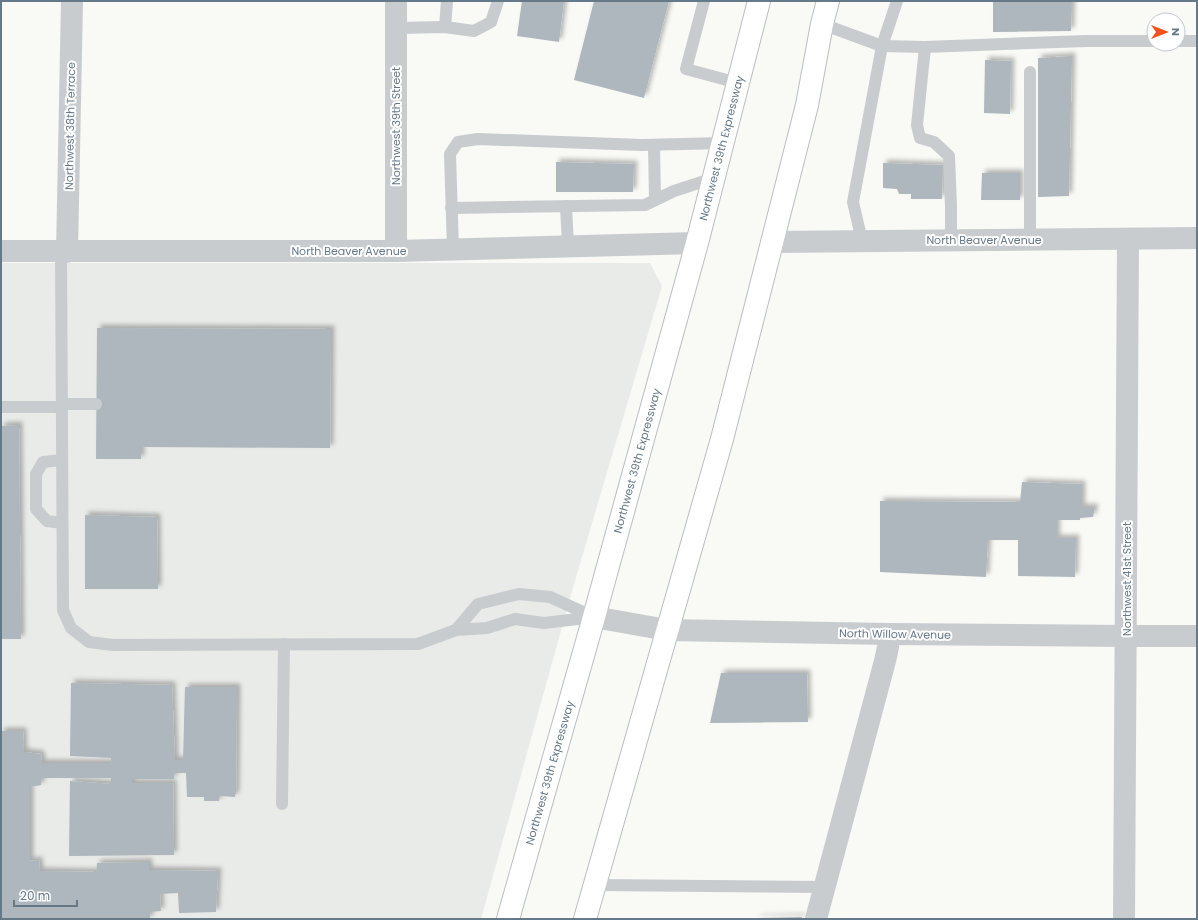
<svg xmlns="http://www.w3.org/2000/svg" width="1198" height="920" viewBox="0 0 1198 920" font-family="Poppins,sans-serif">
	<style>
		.built { fill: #e9ebe9 }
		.building { fill: #aeb7bd; filter: url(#shadow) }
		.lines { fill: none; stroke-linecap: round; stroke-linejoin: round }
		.highway-casing { stroke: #babec1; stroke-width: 24 }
		.lane { stroke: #c8cccf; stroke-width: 12 }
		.street { stroke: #c8cccf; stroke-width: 22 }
		.highway { stroke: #fff; stroke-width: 22 }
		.labels { text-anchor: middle; stroke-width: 4; stroke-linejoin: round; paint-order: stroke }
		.street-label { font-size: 11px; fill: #657989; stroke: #fff }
	</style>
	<defs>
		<filter id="shadow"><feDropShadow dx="3.5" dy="-3.5" stdDeviation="2" flood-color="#0004"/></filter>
	</defs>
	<rect width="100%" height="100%" fill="#f9f9f6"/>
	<polygon class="built" points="1,263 650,263 662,286 572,591 481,919 1,919"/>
	<g class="building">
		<polygon points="522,1 564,1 559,42 517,36"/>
		<polygon points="594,1 669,1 644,98 574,80"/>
		<polygon points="993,1 1072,1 1071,31 993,32"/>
		<polygon points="1072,56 1069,196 1038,197 1038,58"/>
		<polygon points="985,60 1011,61 1010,114 984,113"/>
		<polygon points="556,162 634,164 633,192 556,192"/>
		<polygon points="883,163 943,165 942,199 911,199 911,194 899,194 897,189 883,188"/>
		<polygon points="982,173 1020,173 1020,200 981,200"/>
		<polygon points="97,328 331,329 330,448 141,447 141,459 96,459"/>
		<polygon points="19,425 21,639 1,639 1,426"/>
		<polygon points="1022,482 1082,484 1082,507 1095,507 1093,517 1080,518 1080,520 1057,520 1057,538 1076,538 1075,577 1018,576 1018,540 988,540 986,577 880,572 880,501 1020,502"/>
		<polygon points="85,515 157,517 158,589 85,589"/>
		<polygon points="721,673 807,673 808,722 710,723"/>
		<polygon points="71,683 172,685 175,760 183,760 185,687 237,687 236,792 235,797 220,796 219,801 204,801 204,797 187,797 186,773 174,773 174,779 132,779 132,783 173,783 174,855 69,856 70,781 111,784 111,778 42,778 41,785 30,787 30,861 39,860 40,871 96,872 97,863 149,862 149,870 218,871 216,912 179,913 178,893 160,894 161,911 150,912 150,919 1,919 1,731 23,731 24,752 41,754 42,763 110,763 111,758 70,756"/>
		<polygon points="802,917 802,919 757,919 757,918"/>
	</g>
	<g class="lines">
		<defs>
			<g id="highway">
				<path id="s1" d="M508 919 594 617 697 243 759 1"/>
				<polyline points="585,919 722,439 807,105 822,24 828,1"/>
			</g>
		</defs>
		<use href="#highway" class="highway-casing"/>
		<g class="lane">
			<polyline points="704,1 686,69 738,83"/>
			<polyline points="822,24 882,46 925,47 1086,41 1154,41"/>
			<polyline points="445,27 447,1"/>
			<polyline points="396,28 445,27 474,31 491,22 498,1"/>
			<polyline points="1178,41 1197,41"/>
			<polyline points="925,47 917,125 920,138 934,142 949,156 951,206 951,240"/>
			<polyline points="1030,72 1030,240"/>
			<polyline points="654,145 655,200"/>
			<polyline points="566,206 568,246"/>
			<polyline points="451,208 645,205 674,191 714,178"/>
			<polyline points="862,241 853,202 882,46 897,1"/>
			<polyline points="453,249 450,154 458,142 478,139 642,145 723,143"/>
			<polyline points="61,252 63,610 71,628 89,642 113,645 418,644 456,630 487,628 515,619 544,623 594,617 550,597 519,594 478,604 456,630"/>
			<polyline points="62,404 96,404"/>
			<polyline points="1,407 62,407"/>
			<polyline points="62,460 43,462 36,474 36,509 47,521 62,523"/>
			<polyline points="282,804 284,644"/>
			<polyline points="595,885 825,887"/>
		</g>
		<g class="street">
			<polyline points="396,1 396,251"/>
			<polyline points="772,242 1197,238"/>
			<polyline points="1,251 396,251 697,243"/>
			<polyline points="67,252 72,1"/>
			<polyline points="594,617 667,630 889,634 1126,636 1197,636"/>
			<polyline points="816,919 885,661 888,647 889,634"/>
			<polyline points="1124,919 1128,239"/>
		</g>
		<use href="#highway" class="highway"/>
	</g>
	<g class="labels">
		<g class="street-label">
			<text transform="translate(70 126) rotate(-89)" y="4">Northwest 38th Terrace</text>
			<text transform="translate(396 126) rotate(-90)" y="4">Northwest 39th Street</text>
			<text dy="4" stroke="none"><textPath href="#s1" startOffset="800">Northwest 39th Expressway</textPath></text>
			<text x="984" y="244">North Beaver Avenue</text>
			<text x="349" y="255">North Beaver Avenue</text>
			<text dy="4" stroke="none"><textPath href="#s1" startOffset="476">Northwest 39th Expressway</textPath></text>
			<text transform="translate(1127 579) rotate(-90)" y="4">Northwest 41st Street</text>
			<text transform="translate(895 634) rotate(1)" y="4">North Willow Avenue</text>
			<text dy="4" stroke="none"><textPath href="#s1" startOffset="152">Northwest 39th Expressway</textPath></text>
		</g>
	</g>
	<rect width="1198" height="920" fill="none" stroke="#657989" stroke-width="4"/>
	<g transform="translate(1166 32) rotate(90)"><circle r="19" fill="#ffffff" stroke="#c1c9d0"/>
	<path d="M0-3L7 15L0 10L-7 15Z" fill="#f0531e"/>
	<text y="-6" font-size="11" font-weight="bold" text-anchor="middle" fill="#657989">N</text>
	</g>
	<path d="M14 900v6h63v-6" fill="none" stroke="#657989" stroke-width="2"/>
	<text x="20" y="900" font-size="12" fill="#657989" stroke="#ffffff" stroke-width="3" paint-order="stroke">20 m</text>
</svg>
